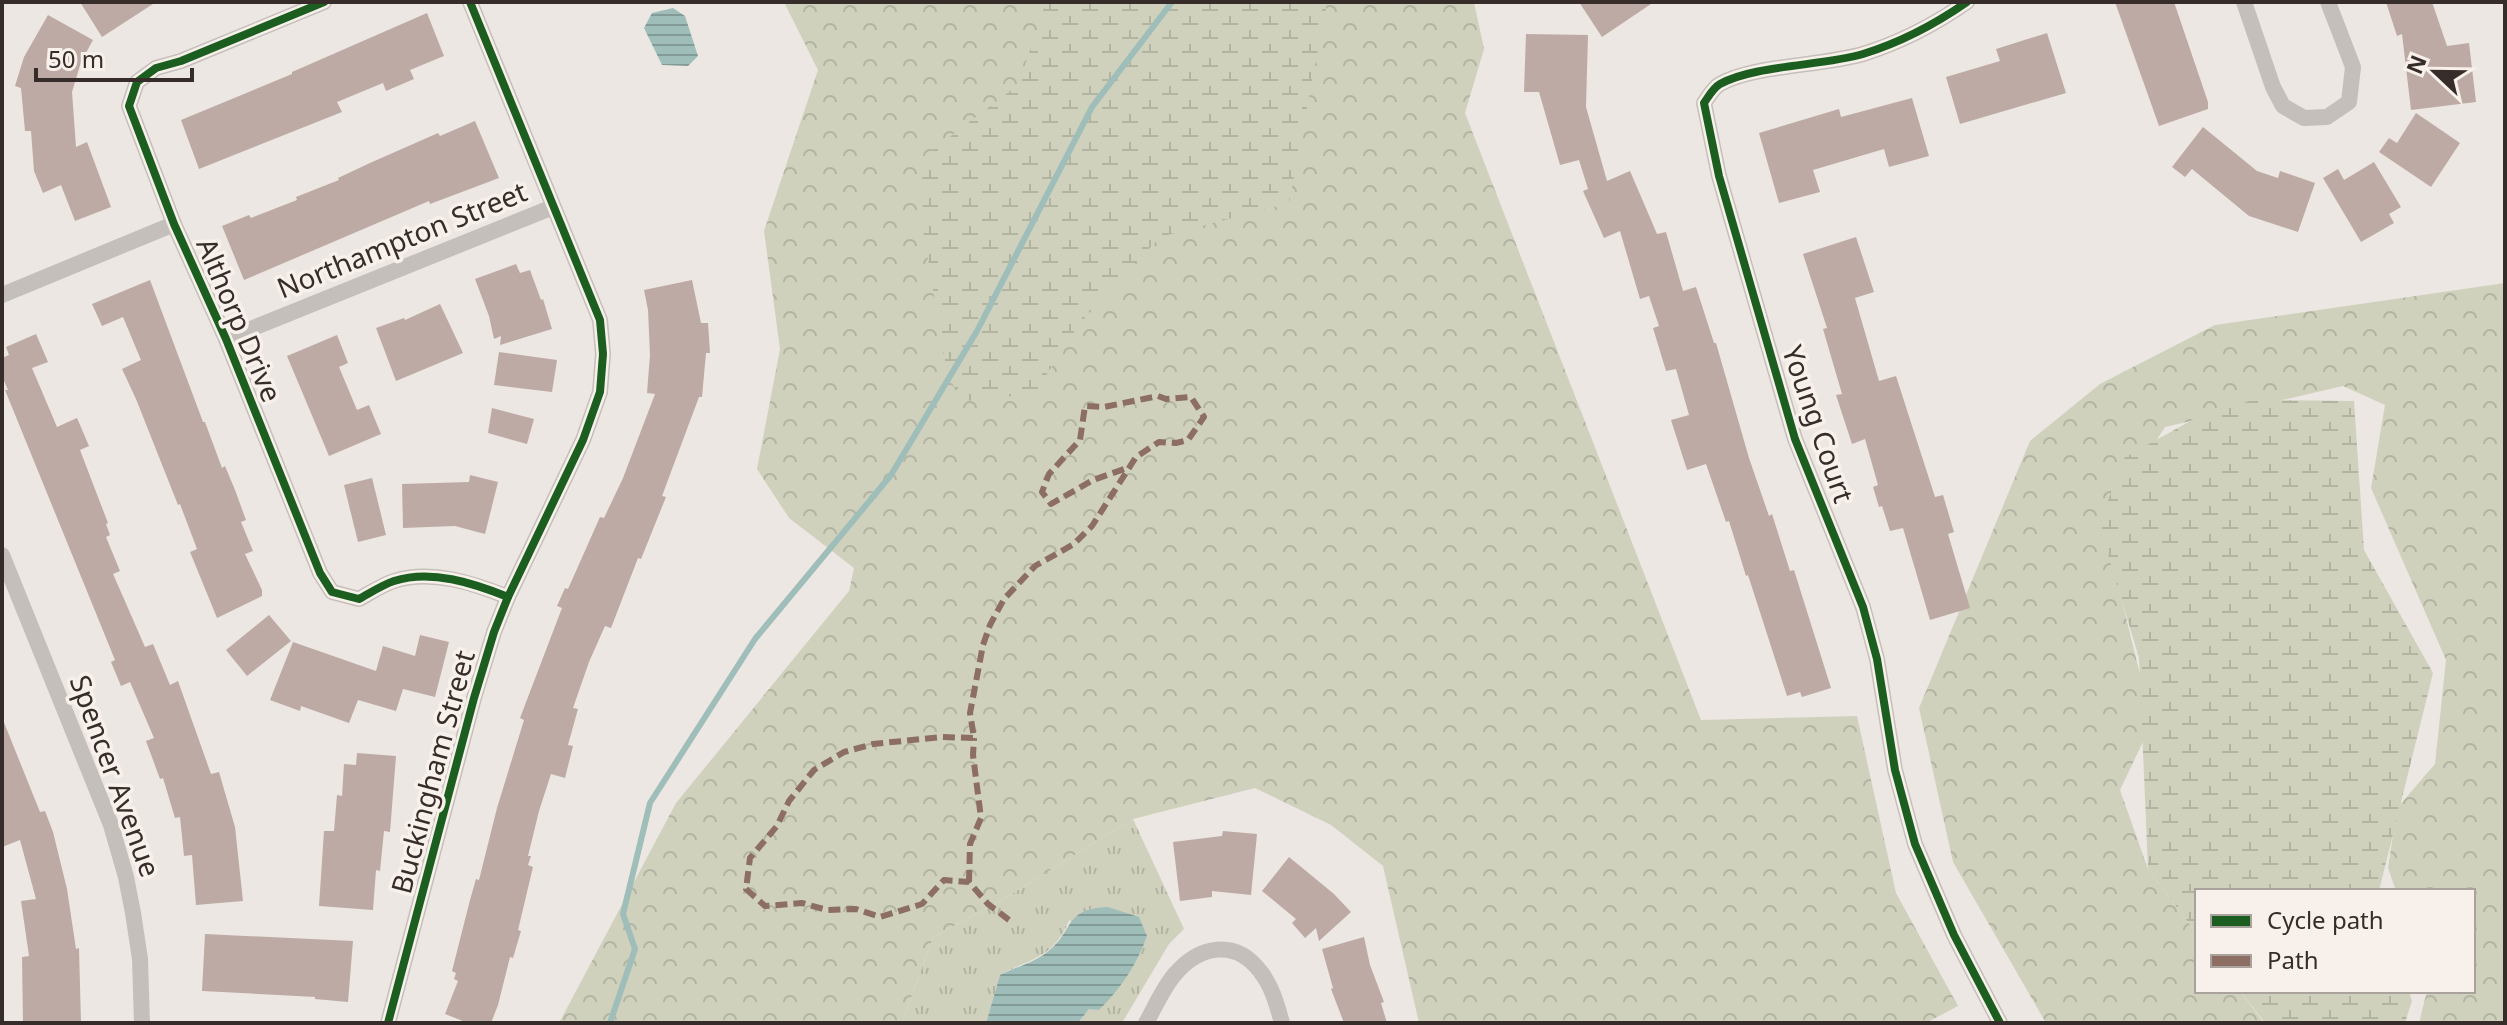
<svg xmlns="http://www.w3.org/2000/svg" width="2507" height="1025" viewBox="0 0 2507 1025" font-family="'Noto Sans',sans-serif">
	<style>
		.grass { fill: url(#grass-tufts) }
		.forest { fill: url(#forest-crowns) }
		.wetland { fill: url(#wetland-marsh) }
		.water { fill: url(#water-rules) }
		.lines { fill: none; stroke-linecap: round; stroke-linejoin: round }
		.stream { stroke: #9fbeba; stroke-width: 6 }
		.building { fill: #beaaa5 }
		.street { stroke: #c5bfbb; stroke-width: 16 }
		.quiet { stroke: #8d6e63; stroke-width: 6; stroke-dasharray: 12 6; stroke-linecap: butt }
		.cycleway-casing { stroke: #f8f0ea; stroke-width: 13 }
		.cycleway { stroke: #1b5e20; stroke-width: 8 }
		.labels { text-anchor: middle; stroke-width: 7; stroke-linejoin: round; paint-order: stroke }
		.street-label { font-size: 28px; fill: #362c29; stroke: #f8f0ea }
	</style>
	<defs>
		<pattern id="grass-tufts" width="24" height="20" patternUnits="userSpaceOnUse" patternTransform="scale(2)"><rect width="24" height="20" fill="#cfd1bd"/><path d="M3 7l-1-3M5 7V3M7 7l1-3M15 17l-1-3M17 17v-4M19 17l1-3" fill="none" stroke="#b2b4a2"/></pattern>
		<pattern id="forest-crowns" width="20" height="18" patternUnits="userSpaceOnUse" patternTransform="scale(2)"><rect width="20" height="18" fill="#cfd1bd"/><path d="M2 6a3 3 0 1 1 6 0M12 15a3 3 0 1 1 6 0" fill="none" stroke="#b2b4a2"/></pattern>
		<pattern id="wetland-marsh" width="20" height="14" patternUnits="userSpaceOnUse" patternTransform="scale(2)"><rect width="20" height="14" fill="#cfd1bd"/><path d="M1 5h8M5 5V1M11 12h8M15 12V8" fill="none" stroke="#b2b4a2"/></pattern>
		<pattern id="water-rules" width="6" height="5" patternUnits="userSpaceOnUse" patternTransform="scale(2)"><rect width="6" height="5" fill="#9fbeba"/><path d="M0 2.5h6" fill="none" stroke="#829b97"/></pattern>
	</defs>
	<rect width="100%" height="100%" fill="#ece7e2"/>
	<path class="grass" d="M1133 819 1184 929 1169 944 1122 1023H1078L1089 1009 1070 919C1052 960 1034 956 1000 975L986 1023H902L933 937 992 906Z"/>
	<g class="forest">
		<polygon points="784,2 1474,2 1484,49 1465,113 1701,720 1857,716 1896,893 1958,1006 1926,1023 1419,1023 1383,866 1331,825 1255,788 1133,819 992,906 933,937 902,1023 559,1023 676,803 849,591 854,568 789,518 757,469 780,349 764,231 818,70"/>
		<polygon points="2505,283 2505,1023 2419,1023 2427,991 2473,991 2473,891 2396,891 2388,868 2397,808 2435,764 2446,660 2371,488 2385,405 2343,386 2165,427 2103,524 2152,723 2120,790 2148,869 2197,934 2197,991 2240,991 2264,1023 2046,1023 1953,862 1919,708 2030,441 2100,384 2215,325"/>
	</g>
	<g class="wetland">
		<polygon points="1047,2 1327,2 1289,203 1160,237 1080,323 1034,394 965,401 948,378 923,230 922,158 1018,85"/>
		<polygon points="2258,400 2354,401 2364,550 2433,673 2379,891 2197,891 2197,934 2148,869 2139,658 2099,525 2124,458 2210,410"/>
		<polygon points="2240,991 2409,991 2412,1001 2405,1023 2265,1023"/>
	</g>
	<g class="water">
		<polygon points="673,8 685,16 698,56 688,66 662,65 644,28 652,13"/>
		<path d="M1108 907 1139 917 1147 936C1136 966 1121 988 1099 1010L1089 1009 1078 1023H986L1000 975C1015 967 1031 964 1046 953 1075 932 1062 909 1108 907Z"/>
	</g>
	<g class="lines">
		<polyline class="stream" points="610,1023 635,949 623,914 650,803 755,639 891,475 977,331 1092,107 1172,2"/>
	</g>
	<g class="building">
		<polygon points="80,2 156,2 102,37"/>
		<polygon points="1579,2 1654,2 1602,37"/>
		<polygon points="2115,2 2174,2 2208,102 2208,109 2159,126"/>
		<polygon points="2386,2 2432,2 2447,46 2469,43 2476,102 2411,110 2402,34 2397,36"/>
		<polygon points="427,13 444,56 410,70 414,79 386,91 383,83 337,102 342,112 199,169 181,120 292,74 292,72"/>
		<polygon points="48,15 93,40 81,62 72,92 76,147 87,142 111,207 75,221 61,185 43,193 34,171 31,131 25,131 21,88 15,86 24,57"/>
		<polygon points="2047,33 2066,93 1960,124 1946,77 2000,61 1996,49"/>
		<polygon points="1526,34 1588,35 1586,107 1607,181 1630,171 1657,234 1666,232 1683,291 1696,287 1714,343 1716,343 1749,458 1769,516 1772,514 1790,571 1794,570 1831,688 1802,697 1800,692 1787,696 1748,575 1746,576 1729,521 1726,522 1706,464 1687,470 1671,420 1689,415 1676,369 1666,371 1653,328 1659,326 1649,296 1640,299 1620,231 1604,238 1583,191 1588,189 1579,160 1560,165 1539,92 1524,92"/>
		<polygon points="1912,98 1929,156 1889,167 1884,149 1813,170 1820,192 1779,203 1759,133 1839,109 1841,117"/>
		<polygon points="2416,113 2460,143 2431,187 2379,152 2389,138 2397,143"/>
		<polygon points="475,121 499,178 430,204 429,201 244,280 222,226 249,215 251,218 297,200 296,197 339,180 338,178 370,163 438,133 440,136"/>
		<polygon points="2203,127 2257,171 2278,178 2280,171 2315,183 2298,232 2249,216 2192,169 2185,177 2172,167"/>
		<polygon points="2374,162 2401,207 2389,214 2394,223 2361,242 2323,178 2338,169 2344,180"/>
		<polygon points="1856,237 1874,292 1855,298 1879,381 1896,376 1935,497 1943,495 1954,532 1948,534 1970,608 1930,620 1903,528 1890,531 1882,506 1879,507 1873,487 1878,485 1865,439 1852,444 1836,395 1842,394 1823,329 1827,328 1803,254"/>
		<polygon points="516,264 520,273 530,270 541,300 543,299 552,329 500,345 501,336 494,339 489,316 475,279"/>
		<polygon points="150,280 203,422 205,422 222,468 225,466 235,490 246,520 241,522 253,551 245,554 262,590 262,596 217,618 190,552 197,549 180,504 178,505 136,399 122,369 141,360 123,317 102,326 92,304"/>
		<polygon points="692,280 701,323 708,323 710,353 706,353 702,397 699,397 662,496 666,497 641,559 638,558 611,628 605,626 589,662 573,708 578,709 568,745 573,746 565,778 551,774 539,811 528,856 531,856 528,865 533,867 518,930 521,931 513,958 510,957 498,1005 491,1023 468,1023 445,1014 458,981 454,979 456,973 452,971 470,900 476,879 479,880 497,808 524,720 520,718 562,608 557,606 565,588 568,589 600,517 604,518 623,478 655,394 647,393 650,355 648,310 644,290"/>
		<polygon points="440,304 463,353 396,381 376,328 404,318 405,320"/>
		<polygon points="36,334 48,362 32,368 57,427 77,418 89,446 80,450 108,523 106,524 110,535 106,537 120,571 113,574 124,599 145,647 153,644 170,685 178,681 211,774 219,772 235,827 243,901 196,905 192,855 184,856 180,817 175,818 163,778 160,779 146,741 154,738 130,682 121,686 111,662 115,660 5,390 8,390 2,376 2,358 9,355 6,347"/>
		<polygon points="337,335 348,363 339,367 357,410 369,405 381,434 329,456 287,356"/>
		<polygon points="499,352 557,360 552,392 494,385"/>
		<polygon points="492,408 534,419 527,444 488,433"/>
		<polygon points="470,475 498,482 485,534 455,526 403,528 402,484 469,482"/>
		<polygon points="372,478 386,535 358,542 344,485"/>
		<polygon points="269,615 291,641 247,676 226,650"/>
		<polygon points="420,635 449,642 435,697 403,689 396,711 358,700 349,723 301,706 300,711 270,700 293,642 376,671 383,646 415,656"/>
		<polygon points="3,720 40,812 45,811 53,832 67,889 76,949 79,948 81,1023 23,1023 22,957 29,956 21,901 36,899 20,840 2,847"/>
		<polygon points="357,753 396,756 390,832 384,831 380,871 376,870 373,910 319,906 324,831 334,831 337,795 342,796 344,764 356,765"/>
		<polygon points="1223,831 1257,834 1251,895 1212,891 1212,897 1180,901 1173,842 1222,836"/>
		<polygon points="1289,857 1334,894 1351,912 1319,941 1316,928 1305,938 1292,923 1296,919 1262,891"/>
		<polygon points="205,934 353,941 348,1002 315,999 315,997 202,991"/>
		<polygon points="1364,937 1370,965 1384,1002 1381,1003 1387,1023 1344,1023 1331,989 1333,988 1322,949"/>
	</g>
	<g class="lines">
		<g class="street">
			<path d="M324 2 181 61 156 68 137 82 129 106 174 224 226 339 320 573 332 592 359 599C370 593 382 585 394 581 431 569 473 583 508 597"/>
			<path d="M1967 2C1934 25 1902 42 1863 54 1822 66 1754 65 1720 84 1713 88 1709 96 1704 103L1719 176 1795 439 1863 607 1877 659 1895 770 1915 844 1954 935 2000 1023"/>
			<polyline points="2244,2 2273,87 2283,106 2304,118 2327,117 2349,102 2353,67 2328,2"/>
			<polyline points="2,295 174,224"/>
			<polyline points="226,339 553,207"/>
			<polyline points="2,555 111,825 126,877 133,913 140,959 142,1023"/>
			<polyline points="388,1023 474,698 494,632 508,597 583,440 600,392 603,354 600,320 470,2"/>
			<path d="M1146 1023C1155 1007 1163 988 1175 974 1199 946 1235 938 1260 971 1272 986 1277 1005 1282 1023"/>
		</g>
		<g class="quiet">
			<polyline points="969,882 970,844 981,818 973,755 974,738"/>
			<polyline points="1009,920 988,904 969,882 944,880 922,904 880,917 856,909 827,910 802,903 765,906 746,889 750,858 777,826 789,801 814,770 844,752 873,744 942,737 974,738 970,713 983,645 990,625 1004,599 1035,566 1074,544 1092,526 1136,457 1159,442 1176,443 1188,440 1204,417 1191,397 1166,399 1158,396 1104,407 1085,406 1080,440 1049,474 1042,492 1051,504 1093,480 1127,468"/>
		</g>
		<defs>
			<g id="cycleway">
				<path d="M324 2 181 61 156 68 137 82 129 106 174 224 226 339 320 573 332 592 359 599C370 593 382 585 394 581 431 569 473 583 508 597"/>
				<path d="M1967 2C1934 25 1902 42 1863 54 1822 66 1754 65 1720 84 1713 88 1709 96 1704 103L1719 176 1795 439 1863 607 1877 659 1895 770 1915 844 1954 935 2000 1023"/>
				<polyline points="388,1023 474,698 494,632 508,597 583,440 600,392 603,354 600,320 470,2"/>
			</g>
		</defs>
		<use href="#cycleway" class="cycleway-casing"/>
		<use href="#cycleway" class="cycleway"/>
	</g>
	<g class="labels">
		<g class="street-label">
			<text transform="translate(402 240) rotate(-22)" y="10">Northampton Street</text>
			<text transform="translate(239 320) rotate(67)" y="10">Althorp Drive</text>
			<text transform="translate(1818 424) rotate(71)" y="10">Young Court</text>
			<text transform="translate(433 772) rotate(-75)" y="10">Buckingham Street</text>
			<text transform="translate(115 776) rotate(70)" y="10">Spencer Avenue</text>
		</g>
	</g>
	<rect width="2507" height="1025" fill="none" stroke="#362c29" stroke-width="8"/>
	<rect x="2195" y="889" width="280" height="104" fill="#f8f0ea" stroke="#aaa29d" stroke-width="2"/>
	<rect x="2211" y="915" width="40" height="12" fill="#1b5e20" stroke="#aaa29d" stroke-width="2"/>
	<text x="2267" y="929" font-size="24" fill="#362c29">Cycle path</text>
	<rect x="2211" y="955" width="40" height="12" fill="#8d6e63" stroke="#aaa29d" stroke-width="2"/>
	<text x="2267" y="969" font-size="24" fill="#362c29">Path</text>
	<g transform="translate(2435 72) rotate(292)" stroke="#f8f0ea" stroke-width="6" paint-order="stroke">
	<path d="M0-6L14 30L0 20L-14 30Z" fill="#362c29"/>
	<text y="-12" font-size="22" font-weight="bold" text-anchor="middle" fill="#362c29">N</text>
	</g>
	<path d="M36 68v12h156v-12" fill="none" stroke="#362c29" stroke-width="4"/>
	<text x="48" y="68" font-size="24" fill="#362c29" stroke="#f8f0ea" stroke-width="6" paint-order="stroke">50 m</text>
</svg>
